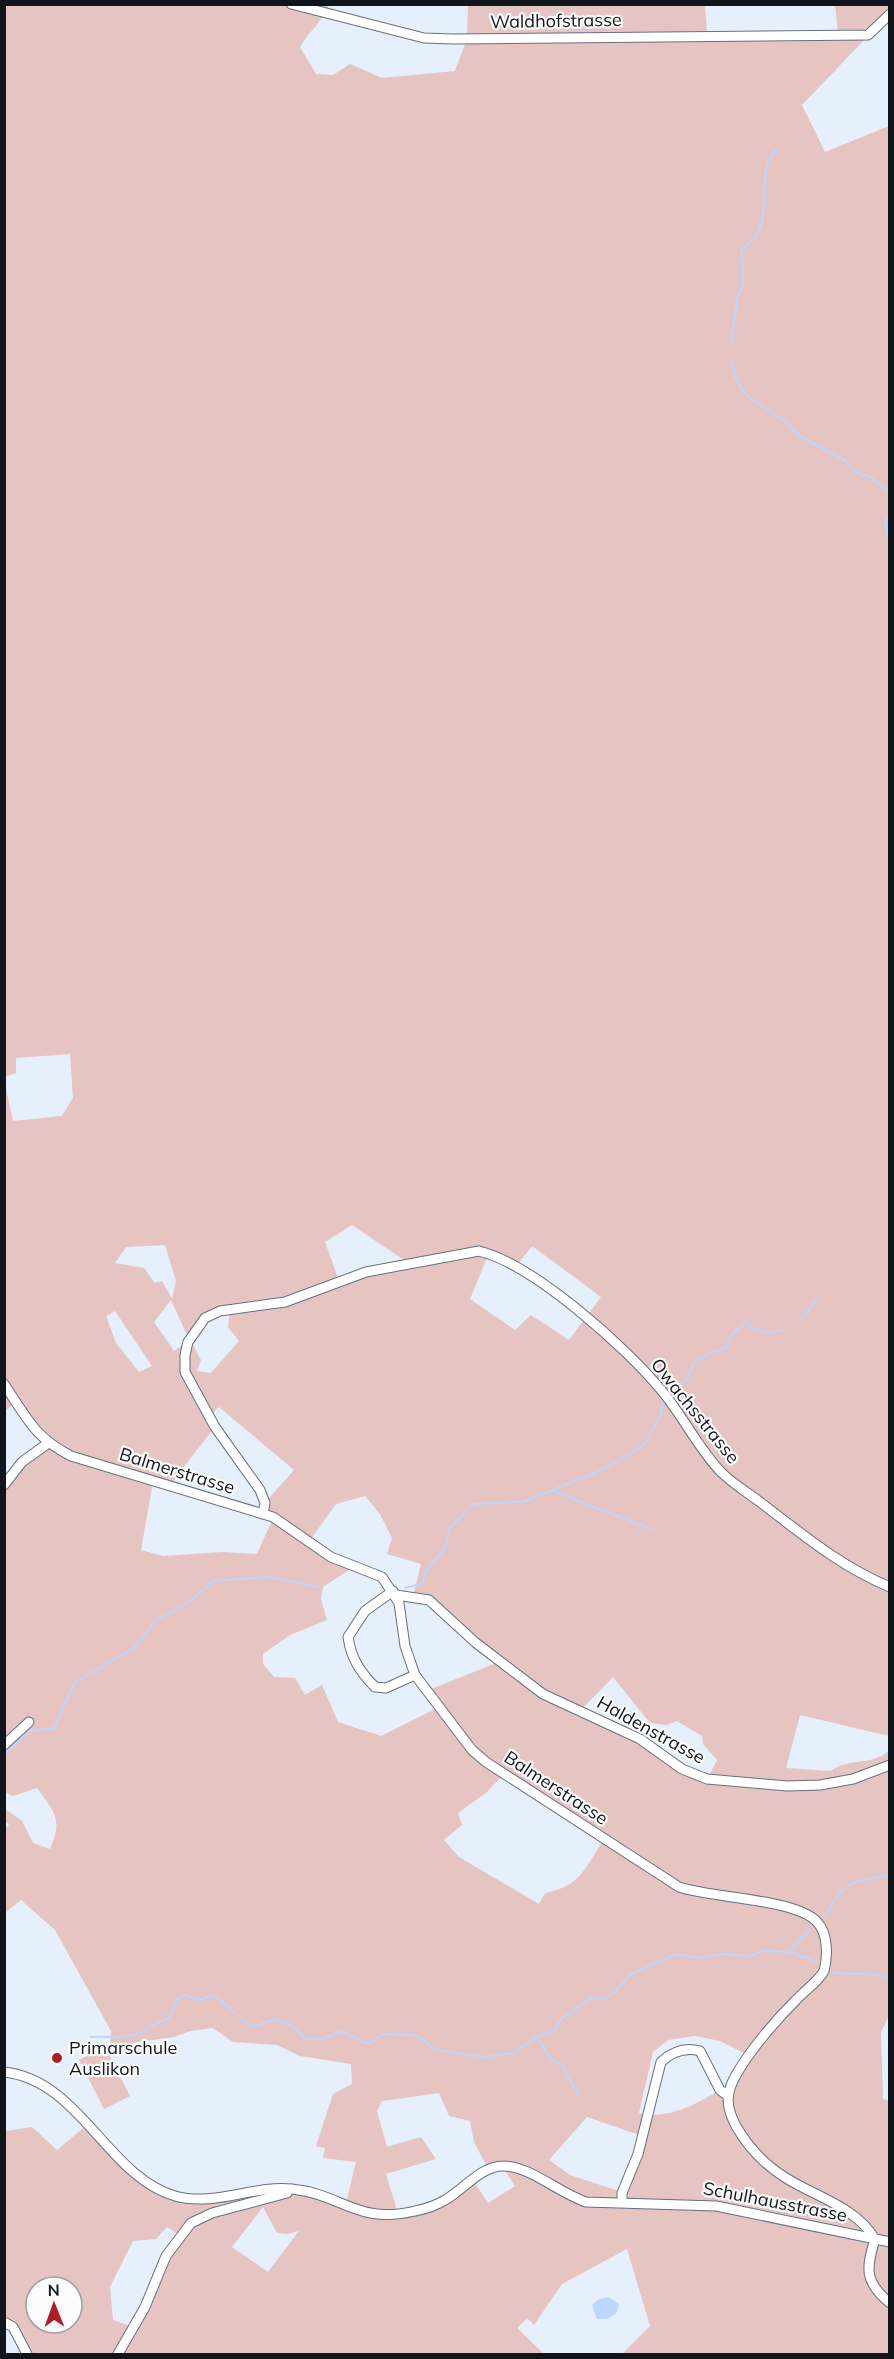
<svg xmlns="http://www.w3.org/2000/svg" width="894" height="2359" viewBox="0 0 894 2359" font-family="Mulish,sans-serif">
	<style>
		.green { fill: #e5c4c1; fill-rule: evenodd }
		.water { fill: #bcd6fe }
		.lines { fill: none; stroke-linecap: round; stroke-linejoin: round }
		.stream { stroke: #bcd6fe; stroke-width: 2 }
		.minor-casing { stroke: #647083; stroke-width: 11 }
		.minor { stroke: #fff; stroke-width: 9 }
		.poi-dot { fill: #af1d25; stroke: #fbfbfb; stroke-width: 2 }
		.labels { text-anchor: middle; stroke-width: 4.5; stroke-linejoin: round; paint-order: stroke }
		.street-label { font-size: 18px; fill: #10151c; stroke: #fbfbfb }
		.poi-label { font-size: 18px; fill: #10151c; stroke: #fbfbfb; text-anchor: start }
	</style>
	<rect width="100%" height="100%" fill="#e6effc"/>
	<g class="green">
		<path d="M5 5H329C325 18 308 33 300 47L316 74 333 75 350 64 382 78 455 71 467 39 468 5H705L707 35 838 33 835 5H889V14L802 105 825 152 889 126V1736L800 1715 786 1768 831 1771C849 1757 868 1767 889 1751L890 2014 881 2032 883 2099 890 2101 889 2354H622L650 2326 627 2249 562 2284 534 2325 527 2318 517 2328 544 2354H26L5 2322V2131L32 2127 57 2150 88 2124 157 2188 195 2199 290 2189 345 2207 356 2162 323 2158 325 2148 316 2146 333 2094 352 2084 351 2064 300 2056 277 2045 233 2042 213 2028 190 2031 174 2037 110 2046 111 2031 55 1930 21 1900 5 1913V1829L9 1825 5 1820V1809L22 1821 33 1843 50 1849C63 1819 55 1813 37 1788L13 1796 5 1792V1485L47 1444 16 1402 5 1411 4 1079 13 1121 62 1116 73 1098 70 1054 16 1058V1073L5 1077ZM352 1225 410 1264 339 1281 325 1242ZM165 1245 176 1281 172 1299 162 1281 155 1283 144 1268 115 1263 126 1247ZM532 1246 601 1297 569 1340 531 1315 515 1330 470 1299 489 1253 516 1267ZM171 1300 186 1333H194L210 1314 230 1310 228 1327 239 1341 211 1373 197 1371 201 1360 193 1345 187 1342 174 1351 154 1322ZM115 1311 152 1366 139 1372 116 1343 106 1316ZM219 1407 294 1470 265 1503 263 1514 273 1518 257 1554 222 1552 163 1556 141 1550 153 1482 173 1487 175 1478 215 1427 209 1416ZM365 1496 380 1514 392 1538 387 1554 421 1564 413 1596 442 1608 499 1662 426 1691 439 1707 381 1736 338 1722 322 1685 305 1695 295 1678 274 1677 263 1664V1654L290 1635 327 1620 321 1599 323 1587 355 1566 308 1543 336 1504ZM613 1677 650 1723 666 1725 677 1721 702 1736 703 1744 717 1760 708 1778 682 1769 640 1739 581 1710ZM504 1774 604 1839C585 1868 581 1886 545 1893L539 1904 459 1857 444 1840 462 1825 458 1813 487 1792ZM695 2036 720 2041 750 2056 726 2095 720 2090C696 2104 668 2120 639 2113L653 2052 668 2040ZM439 2093 449 2116 470 2121 474 2142 488 2169 502 2166 515 2186 488 2203 473 2180 444 2200 398 2214 386 2174 436 2159 421 2137 387 2147 377 2111 382 2101ZM587 2117 642 2136 622 2192 570 2175 549 2160ZM263 2207 277 2233 287 2234 299 2231 268 2272 232 2247ZM167 2227 179 2235 134 2327 113 2320 110 2287 133 2241 156 2239ZM36 2287H72V2323H36Z"/>
		<polygon points="105,2047 130,2096 104,2109 79,2060"/>
	</g>
	<polygon class="water" points="608,2297 619,2304 616,2314 607,2319 597,2319 592,2305 599,2299"/>
	<g class="lines">
		<g class="stream">
			<path d="M731 342 738 296 743 285 742 249C782 225 750 172 777 149"/>
			<polyline points="732,362 735,377 744,393 787,423 799,436 846,461 854,472 871,477 890,493"/>
			<polyline points="890,512 885,525 890,545"/>
			<polyline points="798,1319 807,1314 817,1298"/>
			<polyline points="670,1393 687,1379 694,1362 710,1353 726,1348 732,1334 747,1321 752,1329 771,1333 781,1330"/>
			<polyline points="553,1491 651,1529"/>
			<polyline points="405,1588 421,1584 429,1566 444,1550 450,1528 473,1504 522,1502 604,1469 644,1445 660,1416 663,1402"/>
			<polyline points="4,1755 30,1731 54,1728 75,1682 134,1648 155,1621 192,1600 213,1581 269,1577 319,1587"/>
			<polyline points="825,1915 841,1891 855,1882 890,1875"/>
			<polyline points="790,1952 815,1961"/>
			<polyline points="835,1973 879,1975 890,1980"/>
			<path d="M90 2037C106 2036 123 2039 138 2034 149 2030 154 2022 168 2019L178 1998 185 1995 199 2000C204 1999 209 1995 213 1996 222 1997 241 2022 253 2027L275 2019 293 2027 306 2039H324L341 2031 365 2043H371L382 2034 411 2035 418 2036 437 2050 483 2057 514 2053 536 2037 554 2031 561 2019 591 1998 605 1999 614 1993 631 1974 676 1954 698 1958 723 1954 749 1956 764 1951 789 1952 810 1929"/>
			<polyline points="537,2038 553,2061 561,2064 578,2094"/>
		</g>
		<defs>
			<g id="minor">
				<polyline points="291,4 424,38 453,39 868,35 890,14"/>
				<path d="M4 1384C27 1418 34 1437 71 1456L273 1517 331 1557 382 1577 399 1603 405 1646 415 1675 472 1750 486 1762 679 1887C711 1898 797 1899 817 1922 828 1933 828 1956 824 1971 818 1982 805 1990 796 2000 776 2020 750 2050 736 2075 725 2094 726 2107 736 2126 748 2147 765 2165 786 2178 816 2197 856 2207 875 2239 866 2268 864 2282 890 2303"/>
				<polyline points="4,1485 22,1462 47,1444"/>
				<path d="M263 1514 265 1503 260 1490 215 1427 185 1372V1355L188 1342 205 1318 220 1311 285 1302 366 1272 479 1251C533 1264 626 1347 662 1391 683 1416 698 1448 721 1472 733 1484 747 1492 760 1502 802 1534 841 1567 890 1587"/>
				<path d="M393 1591 365 1611 348 1637C351 1658 360 1672 375 1687L386 1688 415 1675"/>
				<polyline points="396,1595 429,1600 476,1643 543,1694 640,1739 682,1769 707,1779 787,1786 820,1785 853,1779 890,1765"/>
				<polyline points="4,1745 29,1722"/>
				<path d="M4 2072C80 2080 107 2176 175 2196 214 2207 253 2185 292 2189 342 2194 357 2225 415 2211 425 2209 437 2205 445 2200 463 2190 481 2166 503 2166 528 2165 559 2193 586 2202L716 2206 890 2242"/>
				<path d="M622 2202V2193L638 2154 661 2062C673 2051 685 2047 700 2051L720 2090 727 2095"/>
				<polyline points="4,2322 13,2327 27,2354"/>
				<polyline points="118,2354 145,2307 166,2256 191,2223 212,2213 287,2193"/>
			</g>
		</defs>
		<use href="#minor" class="minor-casing"/>
		<use href="#minor" class="minor"/>
	</g>
	<circle class="poi-dot" cx="57" cy="2058" r="6"/>
	<g class="labels">
		<g class="street-label">
			<text transform="translate(556 21) rotate(-1)" y="6">Waldhofstrasse</text>
			<text transform="translate(695 1411) rotate(51)" y="6">Owachsstrasse</text>
			<text transform="translate(177 1471) rotate(17)" y="6">Balmerstrasse</text>
			<text transform="translate(651 1730) rotate(29)" y="6">Haldenstrasse</text>
			<text transform="translate(556 1788) rotate(33)" y="6">Balmerstrasse</text>
			<text transform="translate(775 2202) rotate(11)" y="6">Schulhausstrasse</text>
		</g>
		<g class="poi-label">
			<text x="69" y="2054">Primarschule<tspan x="69" dy="21">Auslikon</tspan></text>
		</g>
	</g>
	<rect width="894" height="2359" fill="none" stroke="#10151c" stroke-width="12"/>
	<g transform="translate(54 2305) rotate(359)"><circle r="28" fill="#fbfbfb" stroke="#9d9fa2" stroke-width="1.5"/>
	<path d="M0-4.5L10 22L0 15L-10 22Z" fill="#af1d25"/>
	<text y="-9" font-size="16" font-weight="bold" text-anchor="middle" fill="#10151c">N</text>
	</g>
</svg>
